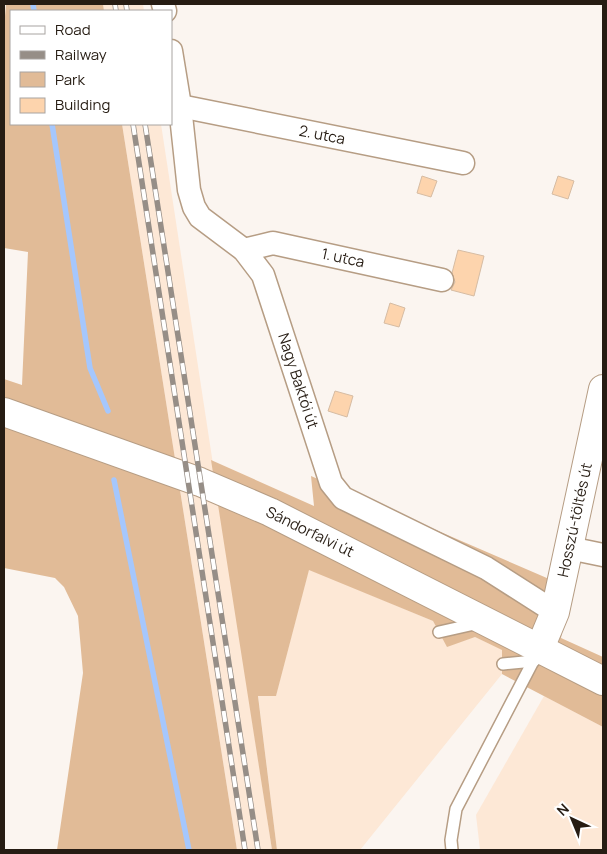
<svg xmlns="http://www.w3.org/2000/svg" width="607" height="854" viewBox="0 0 607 854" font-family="Manrope,sans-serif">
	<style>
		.built { fill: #fde8d6 }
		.green { fill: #e1bb97 }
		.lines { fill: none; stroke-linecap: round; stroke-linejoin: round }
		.stream { stroke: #a5c7fd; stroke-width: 5.5 }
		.building { fill: #fdd4ad; stroke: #d6bca3 }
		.service-casing { stroke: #b69d84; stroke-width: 14 }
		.minor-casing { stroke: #b69d84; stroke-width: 25 }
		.tertiary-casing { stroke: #b69d84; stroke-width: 30 }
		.secondary-casing { stroke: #b69d84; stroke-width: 30 }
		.service { stroke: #fff; stroke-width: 11 }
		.minor { stroke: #fff; stroke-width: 22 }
		.tertiary { stroke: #fff; stroke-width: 28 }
		.secondary { stroke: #fff; stroke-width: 28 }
		.rail-casing { stroke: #968e87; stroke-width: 5.5 }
		.rail { stroke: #fff; stroke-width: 4; stroke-dasharray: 11; stroke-linecap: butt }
		.labels { text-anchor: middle; stroke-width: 4.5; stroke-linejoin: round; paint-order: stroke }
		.street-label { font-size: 15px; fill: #261c13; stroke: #fff }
	</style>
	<rect width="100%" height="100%" fill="#fbf5f0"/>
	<g class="built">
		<polygon points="103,4 143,4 144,11 104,11"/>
		<polygon points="122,124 161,124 272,850 237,850"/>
		<polygon points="309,569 433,621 447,646 475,637 503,650 502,674 360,850 277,850 258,695 276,695"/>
		<polygon points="544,696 603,727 603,850 480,850 476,815"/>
	</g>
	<g class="green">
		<polygon points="6,4 103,4 104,11 11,11 11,124 122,124 237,850 57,850 83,673 78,616 64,587 55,578 4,568 4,379 22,385 28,252 4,248 4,28"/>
		<polygon points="211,460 314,506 311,476 570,588 561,638 603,657 603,727 502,674 502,650 475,637 447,647 433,621 309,570 276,696 258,696 277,850 272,850"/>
	</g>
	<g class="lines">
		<g class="stream">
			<polyline points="33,4 34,11"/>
			<polyline points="52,124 90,368 108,411"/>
			<polyline points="114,480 189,850"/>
		</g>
	</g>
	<g class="building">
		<polygon points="422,176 437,181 431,197 417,193"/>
		<polygon points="558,176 574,181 568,199 552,194"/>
		<polygon points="458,250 484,256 474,296 451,290 455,282 452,273"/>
		<polygon points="390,303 405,308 399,327 384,323"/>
		<polygon points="335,391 353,396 347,417 328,411"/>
	</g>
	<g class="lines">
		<defs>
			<g id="service">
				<polyline points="439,632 479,623"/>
				<polyline points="503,664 534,661"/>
				<polyline points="452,850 451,840 456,809 540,648"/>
			</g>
			<g id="minor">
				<polyline points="163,4 165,11"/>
				<polyline points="171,51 180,106 189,190 194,207 200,217 244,250 263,275 331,483 343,498 486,568 555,612"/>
				<polyline points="180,106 463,163"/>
				<polyline points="244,250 273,243 442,280"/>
				<polyline points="569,548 603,555"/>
			</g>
			<polyline id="tertiary" points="540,648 555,612 603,389"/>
			<polyline id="secondary" points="4,412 200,482 270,512 603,681"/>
		</defs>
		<use href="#service" class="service-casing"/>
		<use href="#minor" class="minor-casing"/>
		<use href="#tertiary" class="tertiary-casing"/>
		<use href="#secondary" class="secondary-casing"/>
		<use href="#service" class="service"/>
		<use href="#minor" class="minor"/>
		<use href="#tertiary" class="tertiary"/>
		<use href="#secondary" class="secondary"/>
		<defs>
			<g id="rail">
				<polyline points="115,4 116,11"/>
				<polyline points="126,4 127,11"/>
				<polyline points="133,124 245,850"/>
				<polyline points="145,124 258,850"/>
			</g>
		</defs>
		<use href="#rail" class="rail-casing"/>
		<use href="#rail" class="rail"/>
	</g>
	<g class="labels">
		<g class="street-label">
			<text transform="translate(322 135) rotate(11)" y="5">2. utca</text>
			<text transform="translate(343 258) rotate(12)" y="5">1. utca</text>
			<text transform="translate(298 381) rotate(72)" y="5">Nagy Baktói út</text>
			<text transform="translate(575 520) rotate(-78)" y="5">Hosszú-töltés út</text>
			<text transform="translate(310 532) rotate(26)" y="5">Sándorfalvi út</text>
		</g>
	</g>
	<rect width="607" height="854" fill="none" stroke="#261c13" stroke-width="10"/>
	<rect x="10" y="10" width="162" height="115" fill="#ffffff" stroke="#a8a4a1"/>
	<rect x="20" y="26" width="25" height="8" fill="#ffffff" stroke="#a8a4a1"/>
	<text x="55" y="35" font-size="15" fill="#261c13">Road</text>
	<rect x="20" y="51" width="25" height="8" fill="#968e87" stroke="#a8a4a1"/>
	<text x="55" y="60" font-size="15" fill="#261c13">Railway</text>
	<rect x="20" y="72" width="25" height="15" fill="#e1bb97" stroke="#a8a4a1"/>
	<text x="55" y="85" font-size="15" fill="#261c13">Park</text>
	<rect x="20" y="98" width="25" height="15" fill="#fdd4ad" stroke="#a8a4a1"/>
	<text x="55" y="110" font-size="15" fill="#261c13">Building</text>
	<g transform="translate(572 819) rotate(316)" stroke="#ffffff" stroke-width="4" paint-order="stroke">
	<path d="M0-4L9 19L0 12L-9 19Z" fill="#261c13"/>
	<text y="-8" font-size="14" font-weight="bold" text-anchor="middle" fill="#261c13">N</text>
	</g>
</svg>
